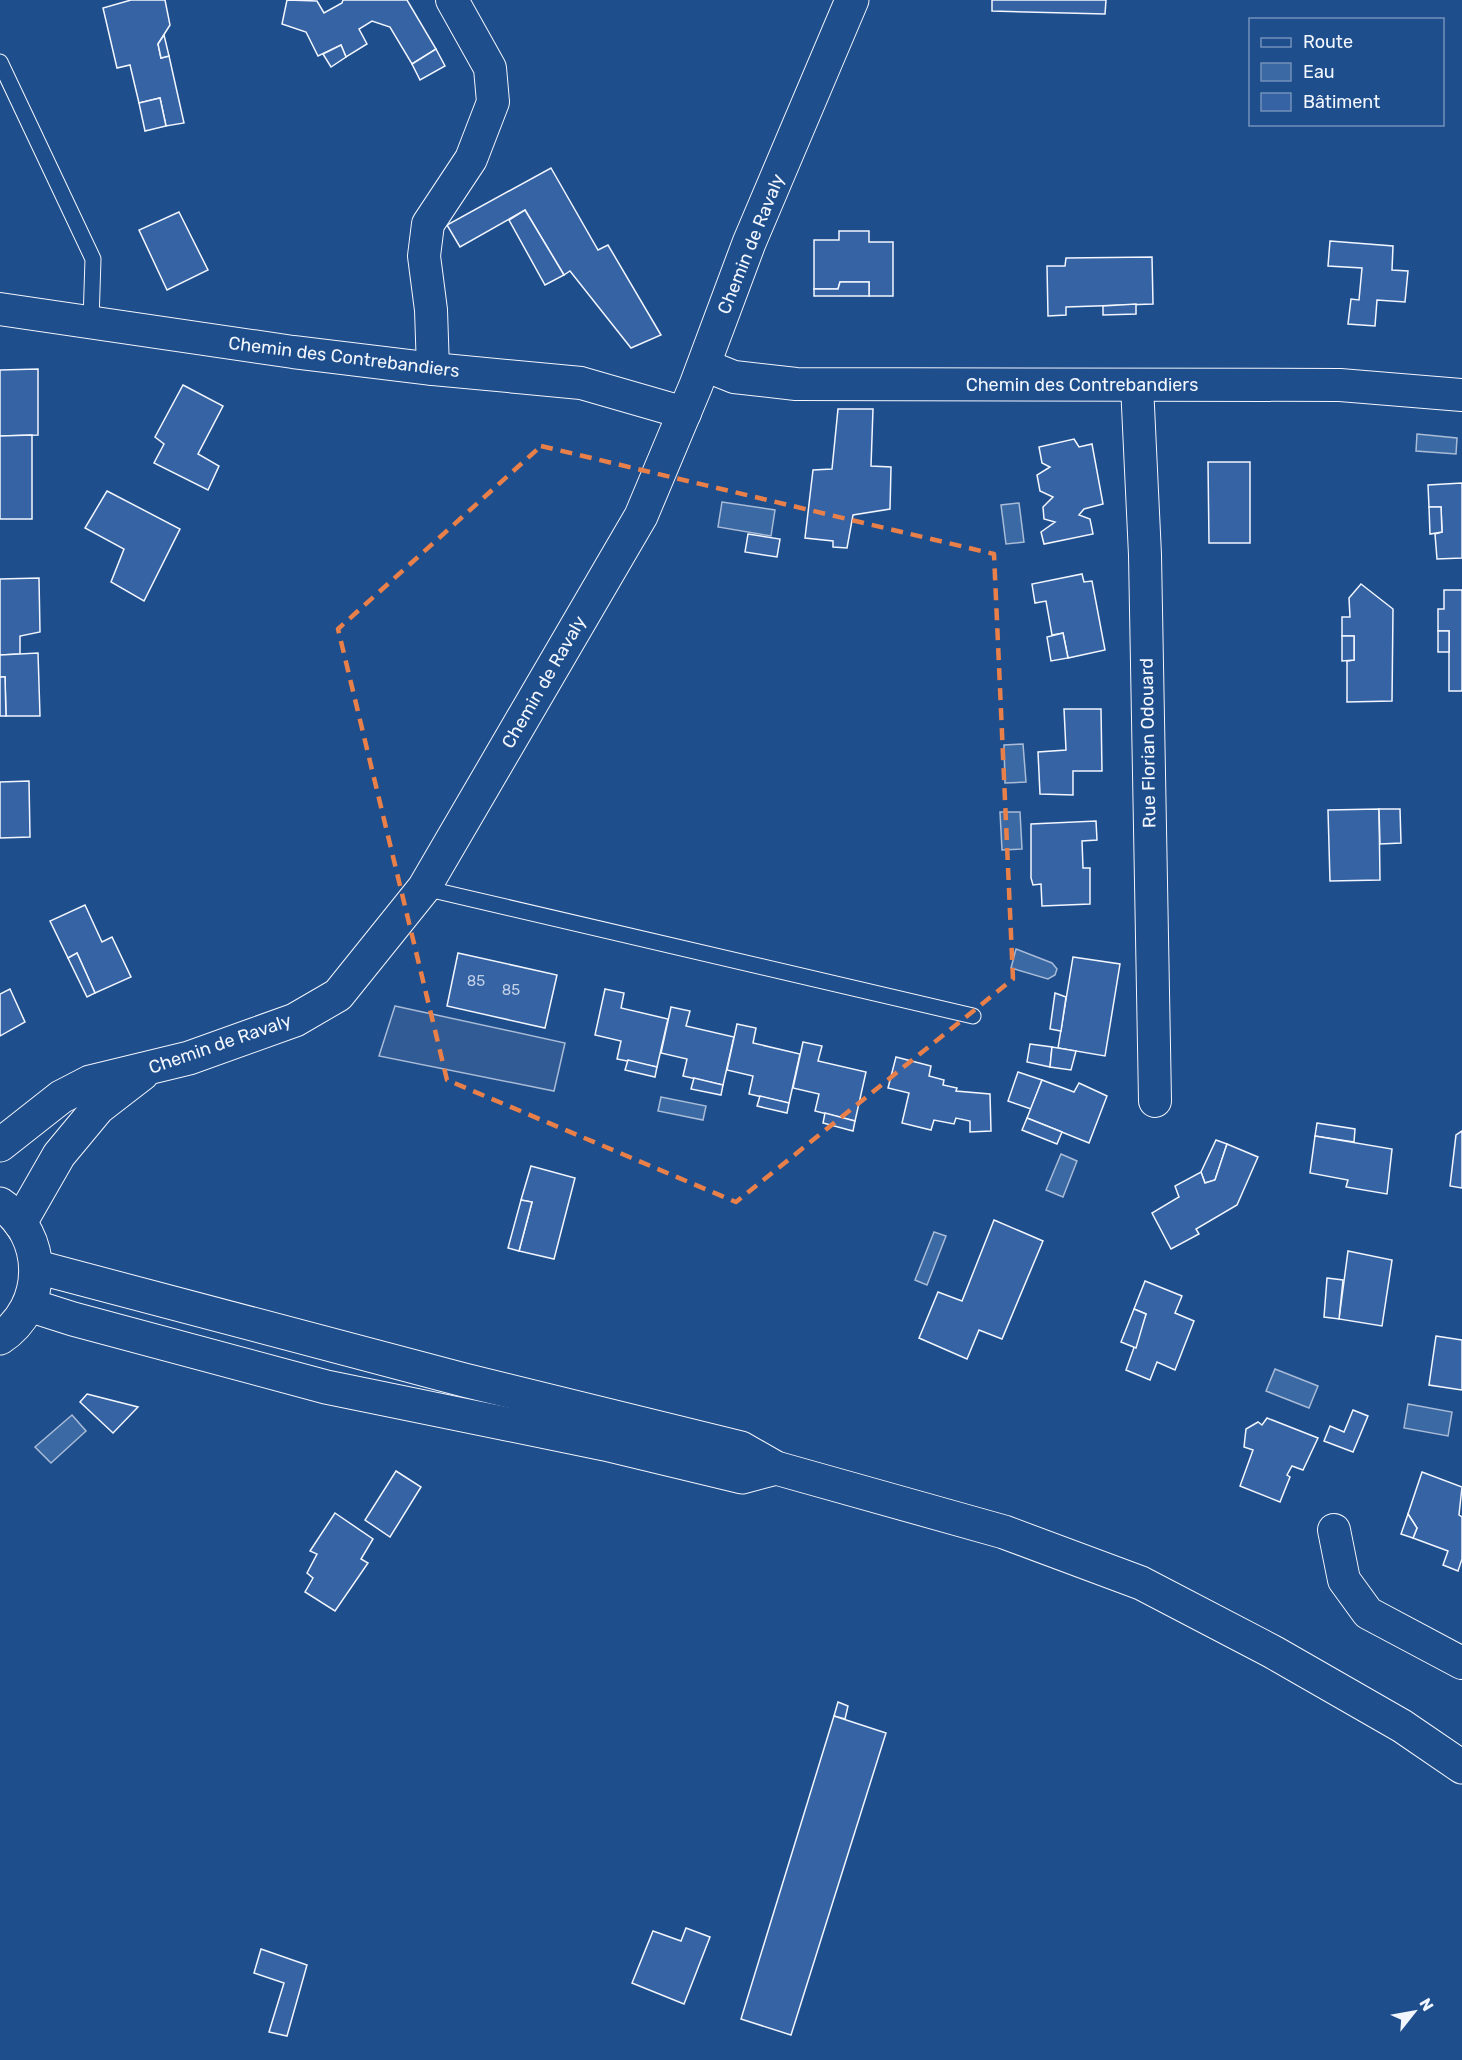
<svg xmlns="http://www.w3.org/2000/svg" width="1462" height="2060" viewBox="0 0 1462 2060" font-family="Rubik,sans-serif">
	<style>
		.parking { fill: #305b95; stroke: #a8bbd7; stroke-width: 1.5 }
		.water { fill: #3b69a3; stroke: #a8bbd7; stroke-width: 1.5 }
		.building { fill: #3563a3; stroke: #f2f6ff; stroke-width: 1.5 }
		.lines { fill: none; stroke-linecap: round; stroke-linejoin: round }
		.lane-casing { stroke: #f2f6ff; stroke-width: 17 }
		.street-casing { stroke: #f2f6ff; stroke-width: 34 }
		.secondary-casing { stroke: #f2f6ff; stroke-width: 35 }
		.lane { stroke: #1f4e8c; stroke-width: 15 }
		.street { stroke: #1f4e8c; stroke-width: 32 }
		.secondary { stroke: #1f4e8c; stroke-width: 33 }
		.marked { fill: none; stroke: #ea8049; stroke-width: 4.5; stroke-dasharray: 12 8; stroke-linejoin: round }
		.labels { text-anchor: middle; stroke-width: 4.5; stroke-linejoin: round; paint-order: stroke }
		.number-label { font-size: 15px; fill: #c3d1e8 }
		.street-label { font-size: 18px; fill: #f2f6ff; stroke: #1f4e8c }
	</style>
	<rect width="100%" height="100%" fill="#1f4e8c"/>
	<polygon class="parking" points="395,1006 565,1043 554,1091 379,1056"/>
	<g class="water">
		<polygon points="1417,434 1457,438 1456,454 1416,451"/>
		<polygon points="722,502 775,510 771,536 718,527"/>
		<polygon points="1019,503 1024,542 1006,544 1001,505"/>
		<polygon points="1023,744 1026,782 1005,783 1004,745"/>
		<polygon points="1000,812 1020,812 1022,849 1002,850"/>
		<polygon points="1016,949 1052,963 1057,969 1055,975 1048,979 1011,968"/>
		<polygon points="661,1097 706,1106 703,1120 658,1111"/>
		<polygon points="1061,1154 1077,1161 1063,1197 1046,1190"/>
		<polygon points="934,1232 946,1236 927,1285 915,1280"/>
		<polygon points="1275,1369 1318,1386 1309,1408 1266,1391"/>
		<polygon points="1408,1404 1452,1412 1448,1436 1404,1428"/>
		<polygon points="72,1415 86,1431 51,1463 35,1447"/>
	</g>
	<g class="building">
		<polygon points="131,0 165,0 170,25 158,44 161,58 169,56 184,123 166,126 160,98 139,103 130,65 117,68 103,8"/>
		<polygon points="287,0 317,1 324,13 342,3 343,0 407,0 436,49 412,64 390,27 372,21 359,29 367,44 346,57 341,45 318,56 306,32 282,24"/>
		<polygon points="992,0 1106,0 1105,14 992,11"/>
		<polygon points="164,35 169,56 161,58 158,44"/>
		<polygon points="341,45 346,57 331,67 323,54"/>
		<polygon points="436,49 445,66 420,80 412,64"/>
		<polygon points="160,98 166,126 145,131 139,103"/>
		<polygon points="551,168 598,250 608,245 661,335 631,348 570,271 564,275 525,210 460,247 447,225"/>
		<polygon points="525,210 564,275 545,285 509,220"/>
		<polygon points="179,212 208,270 167,290 139,230"/>
		<polygon points="839,231 869,231 869,242 893,242 893,296 869,296 869,282 840,282 838,289 814,289 814,240 839,240"/>
		<polygon points="1330,241 1393,246 1392,270 1408,271 1405,302 1377,300 1375,326 1348,324 1351,299 1359,300 1362,268 1328,266"/>
		<polygon points="1152,257 1153,304 1066,307 1066,315 1048,316 1047,266 1065,266 1066,258"/>
		<polygon points="840,282 869,282 869,296 814,296 814,289 838,289"/>
		<polygon points="1136,304 1136,314 1103,315 1103,306"/>
		<polygon points="38,369 38,435 0,436 0,370"/>
		<polygon points="183,385 223,406 198,454 219,466 208,490 154,463 164,444 155,437"/>
		<polygon points="838,409 873,409 871,466 891,467 890,509 853,515 847,548 833,547 833,541 805,538 813,470 832,469"/>
		<polygon points="32,435 32,519 0,519 0,436"/>
		<polygon points="1074,439 1079,447 1092,444 1103,504 1084,509 1079,515 1090,519 1093,534 1044,544 1041,532 1055,522 1044,519 1043,507 1053,497 1040,491 1037,475 1050,467 1042,463 1039,447"/>
		<polygon points="1208,462 1250,462 1250,543 1209,543"/>
		<polygon points="1462,483 1462,558 1437,559 1435,534 1442,532 1441,507 1429,507 1428,485"/>
		<polygon points="107,491 180,529 144,601 111,582 124,549 85,528"/>
		<polygon points="1429,507 1441,507 1442,532 1430,534"/>
		<polygon points="748,534 780,539 777,557 745,552"/>
		<polygon points="1082,574 1084,582 1092,581 1105,650 1068,658 1063,633 1052,635 1046,601 1035,603 1032,584"/>
		<polygon points="39,578 40,632 20,636 20,654 0,655 0,579"/>
		<polygon points="1361,584 1393,609 1392,701 1347,702 1347,661 1354,660 1354,636 1342,636 1342,617 1350,617 1349,598"/>
		<polygon points="1444,590 1462,590 1462,691 1449,691 1449,631 1438,631 1438,609 1444,609"/>
		<rect x="1438" y="631" width="11" height="21"/>
		<polygon points="1063,633 1068,658 1051,661 1047,637"/>
		<polygon points="1342,636 1354,636 1354,660 1342,661"/>
		<polygon points="38,653 40,716 6,716 5,677 0,677 0,655"/>
		<polygon points="0,677 5,677 6,716 0,716"/>
		<polygon points="1064,709 1101,709 1102,771 1073,771 1073,795 1040,794 1038,752 1066,750"/>
		<polygon points="29,781 30,837 0,838 0,782"/>
		<polygon points="1379,809 1380,880 1330,881 1328,810"/>
		<polygon points="1379,809 1400,809 1401,843 1380,844"/>
		<polygon points="1096,821 1097,840 1082,841 1083,868 1090,868 1090,904 1042,906 1041,884 1033,885 1031,878 1031,824"/>
		<polygon points="85,905 102,942 112,937 131,977 95,993 77,953 68,958 50,921"/>
		<polygon points="77,953 95,993 87,997 68,958"/>
		<polygon points="458,953 557,975 545,1028 447,1006"/>
		<polygon points="1073,957 1120,964 1105,1056 1058,1048"/>
		<polygon points="10,989 25,1022 0,1036 0,994"/>
		<polygon points="605,989 624,993 621,1008 668,1019 657,1067 617,1059 621,1041 595,1035"/>
		<polygon points="1055,993 1066,997 1061,1031 1050,1029"/>
		<polygon points="671,1007 690,1011 686,1026 734,1037 723,1085 683,1076 687,1059 661,1053"/>
		<polygon points="737,1024 756,1028 753,1043 800,1054 789,1103 749,1094 753,1076 727,1070"/>
		<polygon points="803,1042 822,1046 818,1061 866,1072 855,1121 815,1111 819,1094 793,1088"/>
		<polygon points="1030,1044 1052,1047 1050,1067 1027,1062"/>
		<polygon points="1052,1047 1076,1051 1071,1070 1050,1067"/>
		<polygon points="896,1057 931,1066 929,1076 944,1080 943,1085 957,1088 956,1091 990,1094 991,1131 970,1132 970,1121 956,1118 954,1124 934,1120 931,1130 902,1123 909,1093 888,1088"/>
		<polygon points="628,1060 657,1067 655,1077 625,1070"/>
		<polygon points="1018,1072 1042,1080 1031,1109 1008,1101"/>
		<polygon points="694,1078 723,1085 721,1095 691,1089"/>
		<polygon points="1042,1080 1074,1092 1079,1083 1107,1096 1089,1143 1027,1118"/>
		<polygon points="760,1096 789,1103 787,1113 757,1106"/>
		<polygon points="825,1113 855,1121 853,1131 823,1123"/>
		<polygon points="1027,1118 1062,1132 1057,1144 1022,1130"/>
		<polygon points="1317,1123 1355,1129 1354,1142 1315,1136"/>
		<polygon points="1462,1131 1462,1188 1450,1186 1456,1135"/>
		<polygon points="1315,1136 1392,1149 1387,1194 1346,1187 1348,1180 1310,1173"/>
		<polygon points="1216,1140 1227,1144 1215,1180 1205,1183 1201,1172"/>
		<polygon points="1227,1144 1258,1157 1237,1205 1196,1229 1199,1234 1171,1249 1152,1213 1179,1197 1175,1186 1201,1172 1205,1183 1215,1180"/>
		<polygon points="531,1166 575,1178 554,1259 519,1251 532,1202 521,1200"/>
		<polygon points="521,1200 532,1202 519,1251 508,1248"/>
		<polygon points="994,1220 1043,1241 1002,1339 979,1330 967,1359 919,1338 938,1292 962,1301"/>
		<polygon points="1348,1251 1392,1260 1382,1326 1339,1319"/>
		<polygon points="1327,1278 1343,1280 1339,1319 1324,1317"/>
		<polygon points="1145,1281 1182,1296 1175,1313 1194,1321 1175,1370 1157,1362 1150,1380 1126,1370 1146,1314 1134,1309"/>
		<polygon points="1134,1309 1146,1314 1136,1348 1121,1342"/>
		<polygon points="1436,1336 1462,1340 1462,1390 1429,1385"/>
		<polygon points="87,1394 138,1407 113,1433 80,1402"/>
		<polygon points="1353,1410 1368,1416 1353,1452 1324,1441 1330,1426 1344,1432"/>
		<polygon points="1267,1418 1318,1438 1303,1470 1292,1466 1287,1475 1290,1477 1280,1502 1240,1486 1253,1450 1244,1447 1246,1429 1258,1422 1262,1425"/>
		<polygon points="396,1471 421,1487 390,1537 365,1520"/>
		<polygon points="1422,1472 1462,1487 1459,1515 1462,1517 1462,1559 1458,1571 1443,1565 1448,1551 1413,1538 1417,1528 1408,1514"/>
		<polygon points="335,1513 373,1539 361,1559 368,1563 335,1611 305,1592 313,1578 307,1573 317,1554 310,1551"/>
		<polygon points="1408,1514 1417,1528 1413,1538 1401,1534"/>
		<polygon points="838,1702 848,1706 845,1719 834,1716"/>
		<polygon points="834,1716 886,1733 791,2035 741,2019"/>
		<polygon points="686,1928 710,1937 684,2004 632,1983 653,1931 681,1941"/>
		<polygon points="261,1949 307,1965 287,2036 269,2032 284,1983 254,1973"/>
	</g>
	<g class="lines">
		<defs>
			<g id="lane">
				<polyline points="0,62 93,259 91,321"/>
				<polyline points="424,888 973,1016"/>
			</g>
			<g id="street">
				<polyline points="0,309 293,352 433,369 581,383 685,413"/>
				<polyline points="704,365 734,377 796,384 1340,385 1462,395"/>
				<polyline points="433,369 431,310 424,256 428,224 471,159 493,102 490,68 452,0"/>
				<polyline points="1137,385 1145,555 1155,1101"/>
				<polyline points="1334,1530 1344,1580 1368,1613 1462,1663"/>
			</g>
			<g id="secondary">
				<polyline points="0,1145 61,1097 90,1082 189,1058 295,1020 338,995 424,888 641,516 696,385 749,243 852,0"/>
				<path d="M0 1204C48 1235 47 1307 0 1338"/>
				<polyline points="20,1223 59,1155 98,1108 142,1074"/>
				<polyline points="37,1267 464,1380 741,1448 776,1468 1004,1532 1141,1583 1273,1652 1402,1726 1462,1767"/>
				<polyline points="29,1305 73,1319 326,1387 605,1444 742,1477 776,1468"/>
			</g>
		</defs>
		<use href="#lane" class="lane-casing"/>
		<use href="#street" class="street-casing"/>
		<use href="#secondary" class="secondary-casing"/>
		<use href="#lane" class="lane"/>
		<use href="#street" class="street"/>
		<use href="#secondary" class="secondary"/>
	</g>
	<path class="marked" d="M541 446 994 554 1013 979 736 1202 447 1080 338 629Z"/>
	<g class="labels">
		<g class="number-label">
			<text x="476" y="986">85</text>
			<text x="511" y="995">85</text>
		</g>
		<g class="street-label">
			<text transform="translate(751 244) rotate(-68)" y="6">Chemin de Ravaly</text>
			<text transform="translate(344 357) rotate(7)" y="6">Chemin des Contrebandiers</text>
			<text x="1082" y="391">Chemin des Contrebandiers</text>
			<text transform="translate(544 682) rotate(-60)" y="6">Chemin de Ravaly</text>
			<text transform="translate(1148 743) rotate(-91)" y="6">Rue Florian Odouard</text>
			<text transform="translate(220 1044) rotate(-19)" y="6">Chemin de Ravaly</text>
		</g>
	</g>
	<rect x="1249" y="18" width="195" height="108" fill="#1f4e8c" stroke="#7391ba" stroke-width="1.5"/>
	<rect x="1261" y="38" width="30" height="9" fill="#1f4e8c" stroke="#7391ba" stroke-width="1.5"/>
	<text x="1303" y="48" font-size="18" fill="#f2f6ff">Route</text>
	<rect x="1261" y="63" width="30" height="18" fill="#3b69a3" stroke="#7391ba" stroke-width="1.5"/>
	<text x="1303" y="78" font-size="18" fill="#f2f6ff">Eau</text>
	<rect x="1261" y="93" width="30" height="18" fill="#3563a3" stroke="#7391ba" stroke-width="1.5"/>
	<text x="1303" y="108" font-size="18" fill="#f2f6ff">Bâtiment</text>
	<g transform="translate(1414 2012) rotate(59)" stroke="#1f4e8c" stroke-width="4.5" paint-order="stroke">
	<path d="M0-4.5L10 22L0 15L-10 22Z" fill="#f2f6ff"/>
	<text y="-9" font-size="16" font-weight="bold" text-anchor="middle" fill="#f2f6ff">N</text>
	</g>
</svg>
